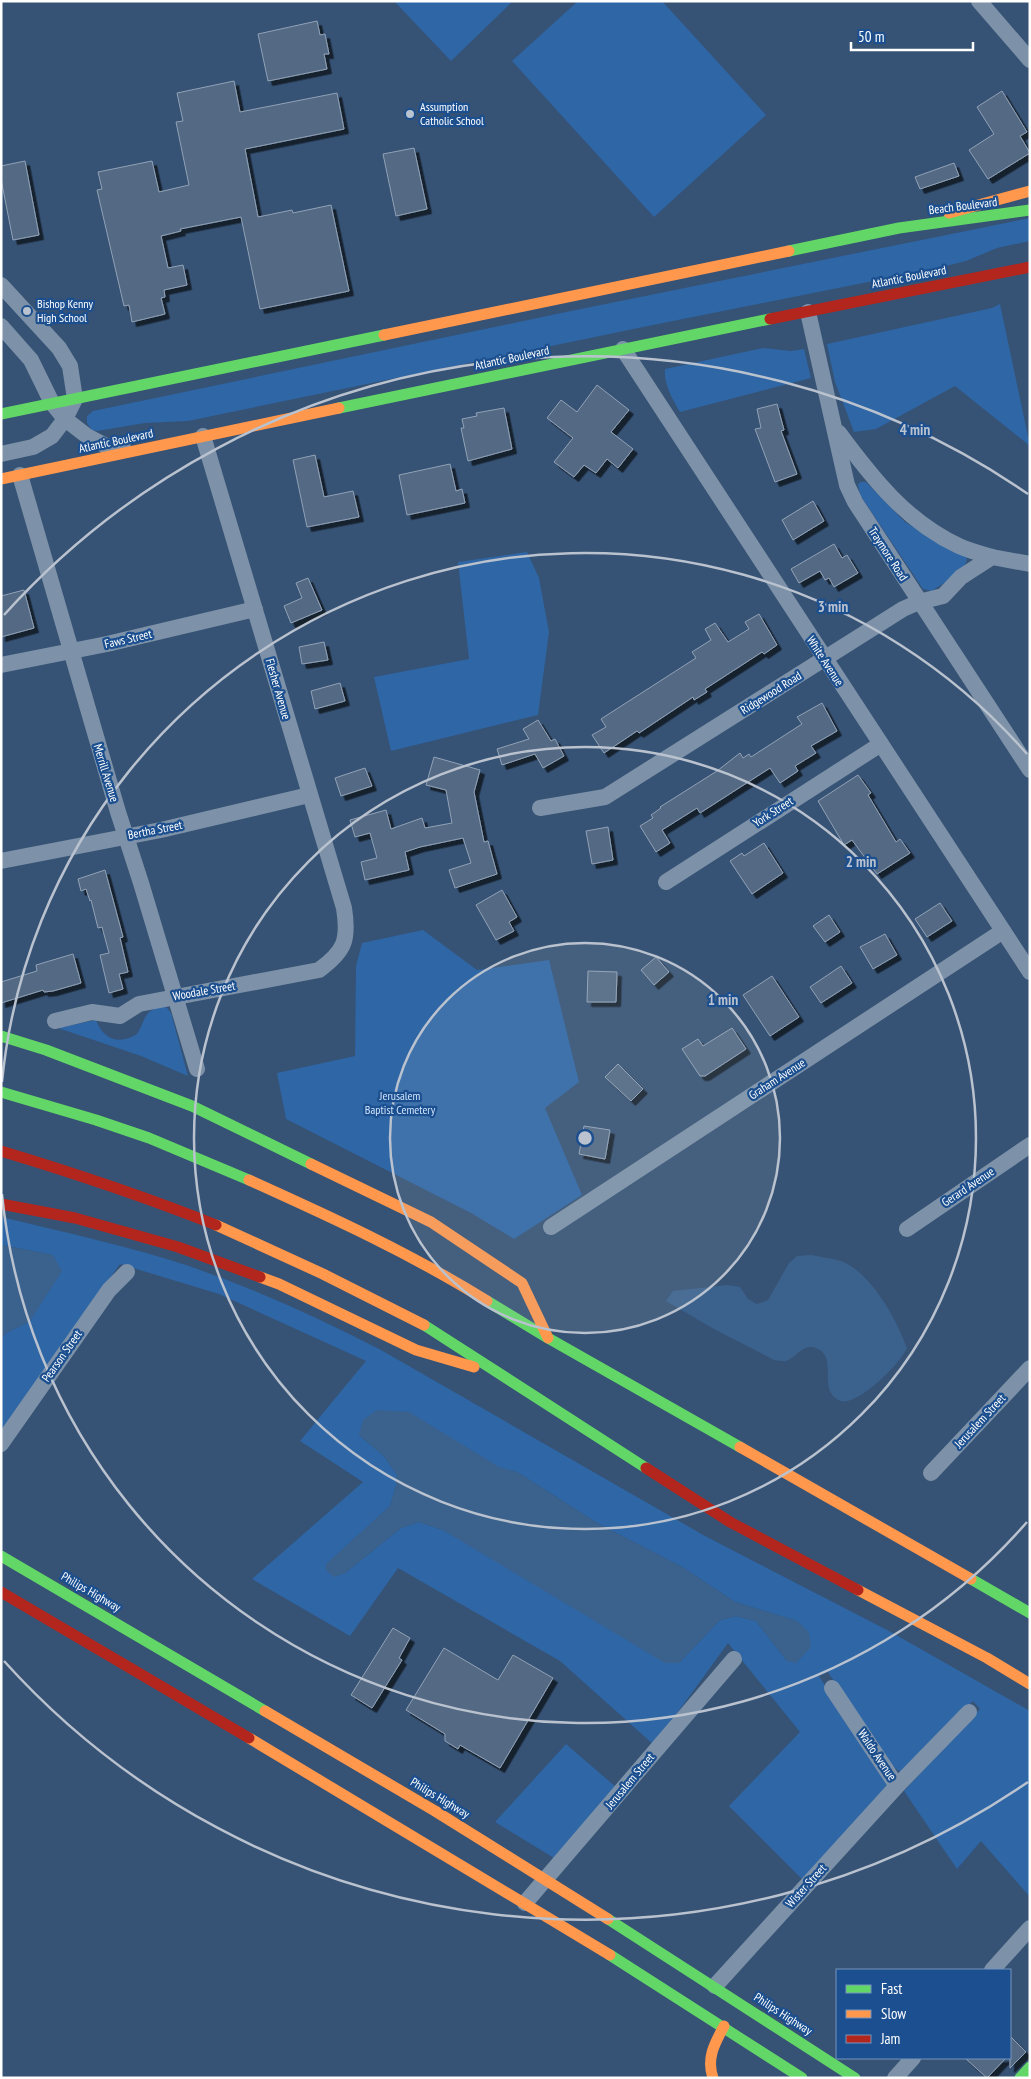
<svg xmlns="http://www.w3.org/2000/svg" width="1031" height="2079" viewBox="0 0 1031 2079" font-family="'PT Sans Narrow',sans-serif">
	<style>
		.green { fill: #2f66a5; fill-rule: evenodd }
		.water { fill: #3b618d }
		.building { fill: #526984; stroke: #92a2b6; filter: url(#shadow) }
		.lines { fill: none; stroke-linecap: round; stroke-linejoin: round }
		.street { stroke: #7d92a8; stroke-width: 16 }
		.fast { stroke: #63d668; stroke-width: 11 }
		.slow { stroke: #ff974d; stroke-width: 11 }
		.jam { stroke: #b3261e; stroke-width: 11 }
		.ring { fill: none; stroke: #b9c2ce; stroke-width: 2.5 }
		.poi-dot { fill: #b9c2ce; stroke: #1b4f8f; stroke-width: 2 }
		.labels { text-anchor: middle; stroke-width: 4.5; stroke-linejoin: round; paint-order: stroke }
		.poi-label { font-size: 12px; fill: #fff; stroke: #1b4f8f; text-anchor: start }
		.street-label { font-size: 12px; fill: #fff; stroke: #1b4f8f }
		.park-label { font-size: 12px; fill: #cfe3fa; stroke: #1b4f8f }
		.centre { fill: #b9c2ce; stroke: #1b4f8f; stroke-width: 2.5 }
		.ring-label { font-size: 15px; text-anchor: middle; font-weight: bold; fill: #b9c2ce; stroke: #1b4f8f; stroke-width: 4.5; stroke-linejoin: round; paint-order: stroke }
	</style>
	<defs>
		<filter id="shadow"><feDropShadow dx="4.5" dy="4.5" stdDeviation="0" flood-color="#0009"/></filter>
	</defs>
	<rect width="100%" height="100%" fill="#365274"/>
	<g class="green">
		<polygon points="394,1 513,1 451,61"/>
		<polygon points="578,1 662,1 766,115 654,217 512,61"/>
		<polygon points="1030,218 1030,241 997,248 966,261 938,268 653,325 188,421 145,423 97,431 92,430 87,423 87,416 93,411 566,312"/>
		<polygon points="1000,304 1030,446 955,386 876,429 854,432 835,382 827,344 992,308"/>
		<path d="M763 348 791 351 804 349 811 378 680 412C673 401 663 382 665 369Z"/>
		<path d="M860 482H866L905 522 963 555 967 558C966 572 943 583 932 591L923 589 860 495 858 485Z"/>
		<polygon points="527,552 539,578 549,632 538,715 391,751 374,677 469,659 458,562"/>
		<polygon points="423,930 477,970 549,960 579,1082 545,1108 582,1195 514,1239 471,1213 286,1119 277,1073 355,1056 356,966 362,943"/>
		<path d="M162 1006 167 1008 171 1013 188 1076 141 1056 58 1028 96 1020C103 1040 120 1045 137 1034 147 1018 142 1012 162 1006Z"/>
		<path d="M1 1217C64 1232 128 1246 189 1266 255 1289 319 1318 381 1350L705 1536 889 1631 1030 1711V1897L981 1841 957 1869 904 1791 980 1709 973 1701 901 1773 885 1759 828 1672 819 1676 890 1787 804 1881 729 1806 800 1732 728 1643 654 1745 560 1661 398 1568 350 1636 252 1579 363 1482 300 1441 366 1361 219 1294 120 1264 1 1432V1339L6 1333 30 1321 53 1255 1 1245ZM359 1435 517 1472 597 1523 682 1567 735 1602 797 1621 787 1661 756 1621 736 1616 720 1620 679 1663 443 1530 419 1522 401 1528 345 1573 327 1564 390 1506 396 1486 397 1475 384 1456Z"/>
		<polygon points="566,1744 617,1788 554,1858 495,1822"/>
	</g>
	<g class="water">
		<polygon points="1,1245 53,1255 62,1271 30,1321 6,1333 1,1339"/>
		<path d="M811 1255C820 1257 831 1258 841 1261 871 1272 897 1320 907 1348 901 1363 855 1410 838 1400 817 1388 839 1357 816 1348 803 1343 796 1358 786 1361 783 1362 777 1360 774 1360L712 1328 666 1301 673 1291 727 1285 740 1287 748 1299 757 1304 768 1300 789 1263 797 1256Z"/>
		<polygon points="377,1410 409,1412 499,1467 517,1472 597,1523 682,1567 735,1602 797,1621 809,1632 811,1647 796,1663 787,1661 756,1621 736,1616 720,1620 679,1663 665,1663 443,1530 419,1522 401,1528 345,1573 334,1577 326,1570 326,1564 390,1506 396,1486 397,1475 384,1456 359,1435 363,1420"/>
	</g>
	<g class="building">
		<polygon points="317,21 320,35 325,34 329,54 324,54 327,69 268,81 258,34"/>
		<polygon points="234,81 240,112 337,93 344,129 245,149 258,217 292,210 293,213 331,205 349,291 260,309 241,217 180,229 181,231 161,236 168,268 183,265 187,285 164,290 165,297 161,298 165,314 132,322 129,305 124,306 97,190 102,189 98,172 152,161 159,192 189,185 176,122 183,121 177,93"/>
		<polygon points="1002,91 1027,132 1020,136 1030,153 988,179 969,150 994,134 977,107"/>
		<polygon points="414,148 427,209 396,216 383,154"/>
		<polygon points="25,161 39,235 13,240 1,179 1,166"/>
		<polygon points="954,163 959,176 920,189 915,177"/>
		<polygon points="597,385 629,410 611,432 633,449 618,468 607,459 596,473 584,465 574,477 554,462 573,438 547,418 561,400 577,412"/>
		<polygon points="777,404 784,430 781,431 797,474 775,482 755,429 761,428 757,409"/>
		<polygon points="504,408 512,449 468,461 461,428 464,428 462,419 477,416 476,413"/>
		<polygon points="315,455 324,497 353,491 359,517 307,527 293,460"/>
		<polygon points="450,464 456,491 462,489 465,503 407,515 399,475"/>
		<polygon points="813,501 824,521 793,540 782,520"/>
		<polygon points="834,544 842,558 847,555 858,573 834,587 829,578 825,580 820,571 799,583 791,569"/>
		<polygon points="308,578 322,610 291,623 284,606 302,598 296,583"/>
		<polygon points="24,590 34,628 1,637 1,596"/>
		<polygon points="759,614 777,645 764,654 762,652 705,689 707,692 694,700 693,697 639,733 637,731 604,753 592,735 606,727 601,719 696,658 692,652 711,640 705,629 715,623 728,642 749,629 745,622"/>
		<polygon points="324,642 328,660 302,664 299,647"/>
		<polygon points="340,683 345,701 315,709 311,691"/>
		<polygon points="822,703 837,731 811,746 816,753 795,766 798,771 780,783 770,768 700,813 697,808 662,830 670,843 656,852 640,826 653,818 651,815 661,808 660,807 717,771 740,753 743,758 749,754 751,757 802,724 797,717"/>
		<polygon points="538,720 551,741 555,739 564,756 543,768 535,754 502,765 497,749 529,739 523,729"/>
		<polygon points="434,757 480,770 474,792 484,842 488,841 497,874 455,888 449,870 471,863 463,838 420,847 405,852 409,870 365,880 361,862 377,858 370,833 355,837 350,820 386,810 391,829 422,818 425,828 452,823 446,790 426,785"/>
		<polygon points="365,768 372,786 341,796 335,778"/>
		<polygon points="858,775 871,793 868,795 896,842 900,839 910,853 877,874 852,840 844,845 818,801"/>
		<polygon points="608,827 613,860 592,864 586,831"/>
		<polygon points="764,843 783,873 752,894 730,861 742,853 744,856"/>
		<polygon points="105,870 123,937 120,938 128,972 119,974 123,989 109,993 100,955 109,953 102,927 98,928 91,900 90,901 86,889 81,891 78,879"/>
		<polygon points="502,890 517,917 509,922 514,931 496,940 476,905"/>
		<polygon points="940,903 952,921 927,937 915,919"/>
		<polygon points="829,915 840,932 825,942 813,926"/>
		<polygon points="885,934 897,955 873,969 860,947"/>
		<polygon points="73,954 81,983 53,991 44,992 43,990 1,1003 1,982 37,971 36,965"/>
		<polygon points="656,957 669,972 654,985 641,970"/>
		<polygon points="841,966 852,983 821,1003 810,987"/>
		<polygon points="588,971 617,972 616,1002 587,1002"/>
		<polygon points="772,976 799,1017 770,1036 743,995"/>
		<polygon points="732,1028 746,1049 705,1076 700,1076 682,1049 698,1039 703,1046"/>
		<polygon points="618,1064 643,1089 631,1101 605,1077"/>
		<polygon points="584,1126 610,1130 605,1159 579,1154"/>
		<polygon points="393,1628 410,1638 399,1658 402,1660 372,1708 351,1695"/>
		<polygon points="444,1648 498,1680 513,1655 553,1678 500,1768 460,1745 458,1749 445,1741 445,1734 406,1710"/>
		<polygon points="1010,2036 1026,2052 1010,2068"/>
		<polygon points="965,2058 1006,2058 987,2078"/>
	</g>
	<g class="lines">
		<g class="street">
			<polyline points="979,1 1030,60"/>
			<polyline points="1,285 59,348 70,366 75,399 65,419 52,436 33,447 1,454"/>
			<polyline points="808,312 847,485 855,502 1030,770"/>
			<polyline points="1,326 31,360 52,403 65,419 87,436 106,446 123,447"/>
			<polyline points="623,349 1030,972"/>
			<path d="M839 433C873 479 907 522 959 546 970 551 982 554 992 557"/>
			<polyline points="20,475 118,812 141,883 197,1069"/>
			<polyline points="1,665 107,644 255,609"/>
			<polyline points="540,808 605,797 903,609 919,602 943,596 961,577 992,557 1030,564"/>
			<polyline points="1,861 161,830 309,795"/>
			<polyline points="666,882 881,744"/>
			<path d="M55 1021 92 1012 120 1016 139 1004 319 970C345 951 349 940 344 908L203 436"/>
			<polyline points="551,1227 1003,931"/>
			<polyline points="907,1229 1030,1145"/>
			<polyline points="1,1444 109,1290 127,1272"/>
			<polyline points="931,1473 1030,1368"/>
			<polyline points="832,1688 897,1786"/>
			<polyline points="525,1903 734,1659"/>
			<polyline points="992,1970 1030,1928"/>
			<polyline points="715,1986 897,1786 969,1712"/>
			<polyline points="895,2078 913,2058"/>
		</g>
		<g class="fast">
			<polyline points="789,251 899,228 1030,210"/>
			<polyline points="339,408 770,319"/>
			<polyline points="1,414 384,335"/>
			<polyline points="1,1036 46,1050 192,1106 311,1164"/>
			<polyline points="1,1092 96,1120 149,1138 249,1180"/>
			<polyline points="487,1301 548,1338 740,1447"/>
			<polyline points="424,1325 646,1468"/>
			<polyline points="1,1556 265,1711"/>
			<polyline points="971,1579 1030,1613"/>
			<polyline points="608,1919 855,2078"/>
			<polyline points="610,1955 802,2078"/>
			<polyline points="1020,2078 1030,2067"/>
		</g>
		<g class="slow">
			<polyline points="949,213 1030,191"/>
			<polyline points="384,335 789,251"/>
			<polyline points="1,479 339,408"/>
			<polyline points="311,1164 431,1222 522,1283 548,1338"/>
			<path d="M249 1180C331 1217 410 1253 487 1301"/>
			<polyline points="216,1225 323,1274 424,1325"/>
			<polyline points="260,1277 279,1284 416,1350 474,1367"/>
			<polyline points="740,1447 971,1579"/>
			<polyline points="858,1590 987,1658 1030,1684"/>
			<polyline points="265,1711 435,1811 608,1919"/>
			<polyline points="249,1738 610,1955"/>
			<path d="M713 2078C706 2058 715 2043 724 2026"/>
		</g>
		<g class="jam">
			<polyline points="770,319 1030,267"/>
			<path d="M1 1151C74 1173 146 1197 216 1225"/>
			<polyline points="1,1204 75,1218 178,1247 260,1277"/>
			<polyline points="646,1468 730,1522 858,1590"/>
			<polyline points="1,1592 249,1738"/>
		</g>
	</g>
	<circle cx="585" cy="1138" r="195" fill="#b9c2ce" fill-opacity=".12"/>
	<g class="ring">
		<circle cx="585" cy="1138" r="195"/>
		<circle cx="585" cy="1138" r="391"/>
		<path d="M1027 1522A586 586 0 0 1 2 1194M2 1082A586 586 0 0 1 1027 754"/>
		<path d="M1028 1782A782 782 0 0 1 4 1661M4 615A782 782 0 0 1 1028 494"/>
	</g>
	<g class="poi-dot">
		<circle cx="410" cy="114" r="5"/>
		<circle cx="27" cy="311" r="5"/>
	</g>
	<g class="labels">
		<g class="poi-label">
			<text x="420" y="111">Assumption<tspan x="420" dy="14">Catholic School</tspan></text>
			<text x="37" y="308">Bishop Kenny<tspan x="37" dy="14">High School</tspan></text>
		</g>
		<g class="street-label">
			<text transform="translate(963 206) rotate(-7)" y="4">Beach Boulevard</text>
			<text transform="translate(909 277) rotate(-11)" y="4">Atlantic Boulevard</text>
			<text transform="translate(512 358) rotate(-12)" y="4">Atlantic Boulevard</text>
			<text transform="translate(116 441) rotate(-12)" y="4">Atlantic Boulevard</text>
			<text transform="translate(888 554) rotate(57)" y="4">Traymore Road</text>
			<text transform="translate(128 639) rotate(-13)" y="4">Faws Street</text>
			<text transform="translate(825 661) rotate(57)" y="4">White Avenue</text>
			<text transform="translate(278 689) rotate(74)" y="4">Flesher Avenue</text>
			<text transform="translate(771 693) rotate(-32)" y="4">Ridgewood Road</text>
			<text transform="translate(106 773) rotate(73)" y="4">Merrill Avenue</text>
			<text transform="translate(773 812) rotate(-33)" y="4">York Street</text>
			<text transform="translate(155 830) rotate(-11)" y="4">Bertha Street</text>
			<text transform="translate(204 991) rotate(-10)" y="4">Woodale Street</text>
			<text transform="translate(777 1079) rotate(-33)" y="4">Graham Avenue</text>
			<text transform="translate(968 1187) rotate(-34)" y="4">Gerard Avenue</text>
			<text transform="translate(62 1356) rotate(-55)" y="4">Pearson Street</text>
			<text transform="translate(980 1421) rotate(-47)" y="4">Jerusalem Street</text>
			<text transform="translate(91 1592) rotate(30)" y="4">Philips Highway</text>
			<text transform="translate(877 1755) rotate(56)" y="4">Waldo Avenue</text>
			<text transform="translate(630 1781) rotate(-50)" y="4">Jerusalem Street</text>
			<text transform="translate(440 1798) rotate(31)" y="4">Philips Highway</text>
			<text transform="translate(806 1886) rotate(-48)" y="4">Wister Street</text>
			<text transform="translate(783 2014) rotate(33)" y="4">Philips Highway</text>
		</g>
		<g class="park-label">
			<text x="400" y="1100">Jerusalem<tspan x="400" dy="14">Baptist Cemetery</tspan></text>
		</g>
	</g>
	<circle cx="585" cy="1138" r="8" class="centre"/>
	<g class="ring-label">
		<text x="915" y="435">4 min</text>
		<text x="833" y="612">3 min</text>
		<text x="861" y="867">2 min</text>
		<text x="723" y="1005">1 min</text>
	</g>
	<rect width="1031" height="2079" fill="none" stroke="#ffffff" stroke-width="5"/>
	<rect x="836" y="1969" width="175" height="90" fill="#1b4f8f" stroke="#7695bc"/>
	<rect x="846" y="1985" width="25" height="8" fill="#63d668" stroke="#7695bc"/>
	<text x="881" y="1994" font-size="15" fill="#ffffff">Fast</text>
	<rect x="846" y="2010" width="25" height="8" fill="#ff974d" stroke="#7695bc"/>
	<text x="881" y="2019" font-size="15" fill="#ffffff">Slow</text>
	<rect x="846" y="2035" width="25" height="8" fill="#b3261e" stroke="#7695bc"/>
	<text x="881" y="2044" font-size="15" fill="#ffffff">Jam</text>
	<path d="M851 42v8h122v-8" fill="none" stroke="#ffffff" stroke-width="2.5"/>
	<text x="858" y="42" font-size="15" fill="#ffffff" stroke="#1b4f8f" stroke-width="4" paint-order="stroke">50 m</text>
</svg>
